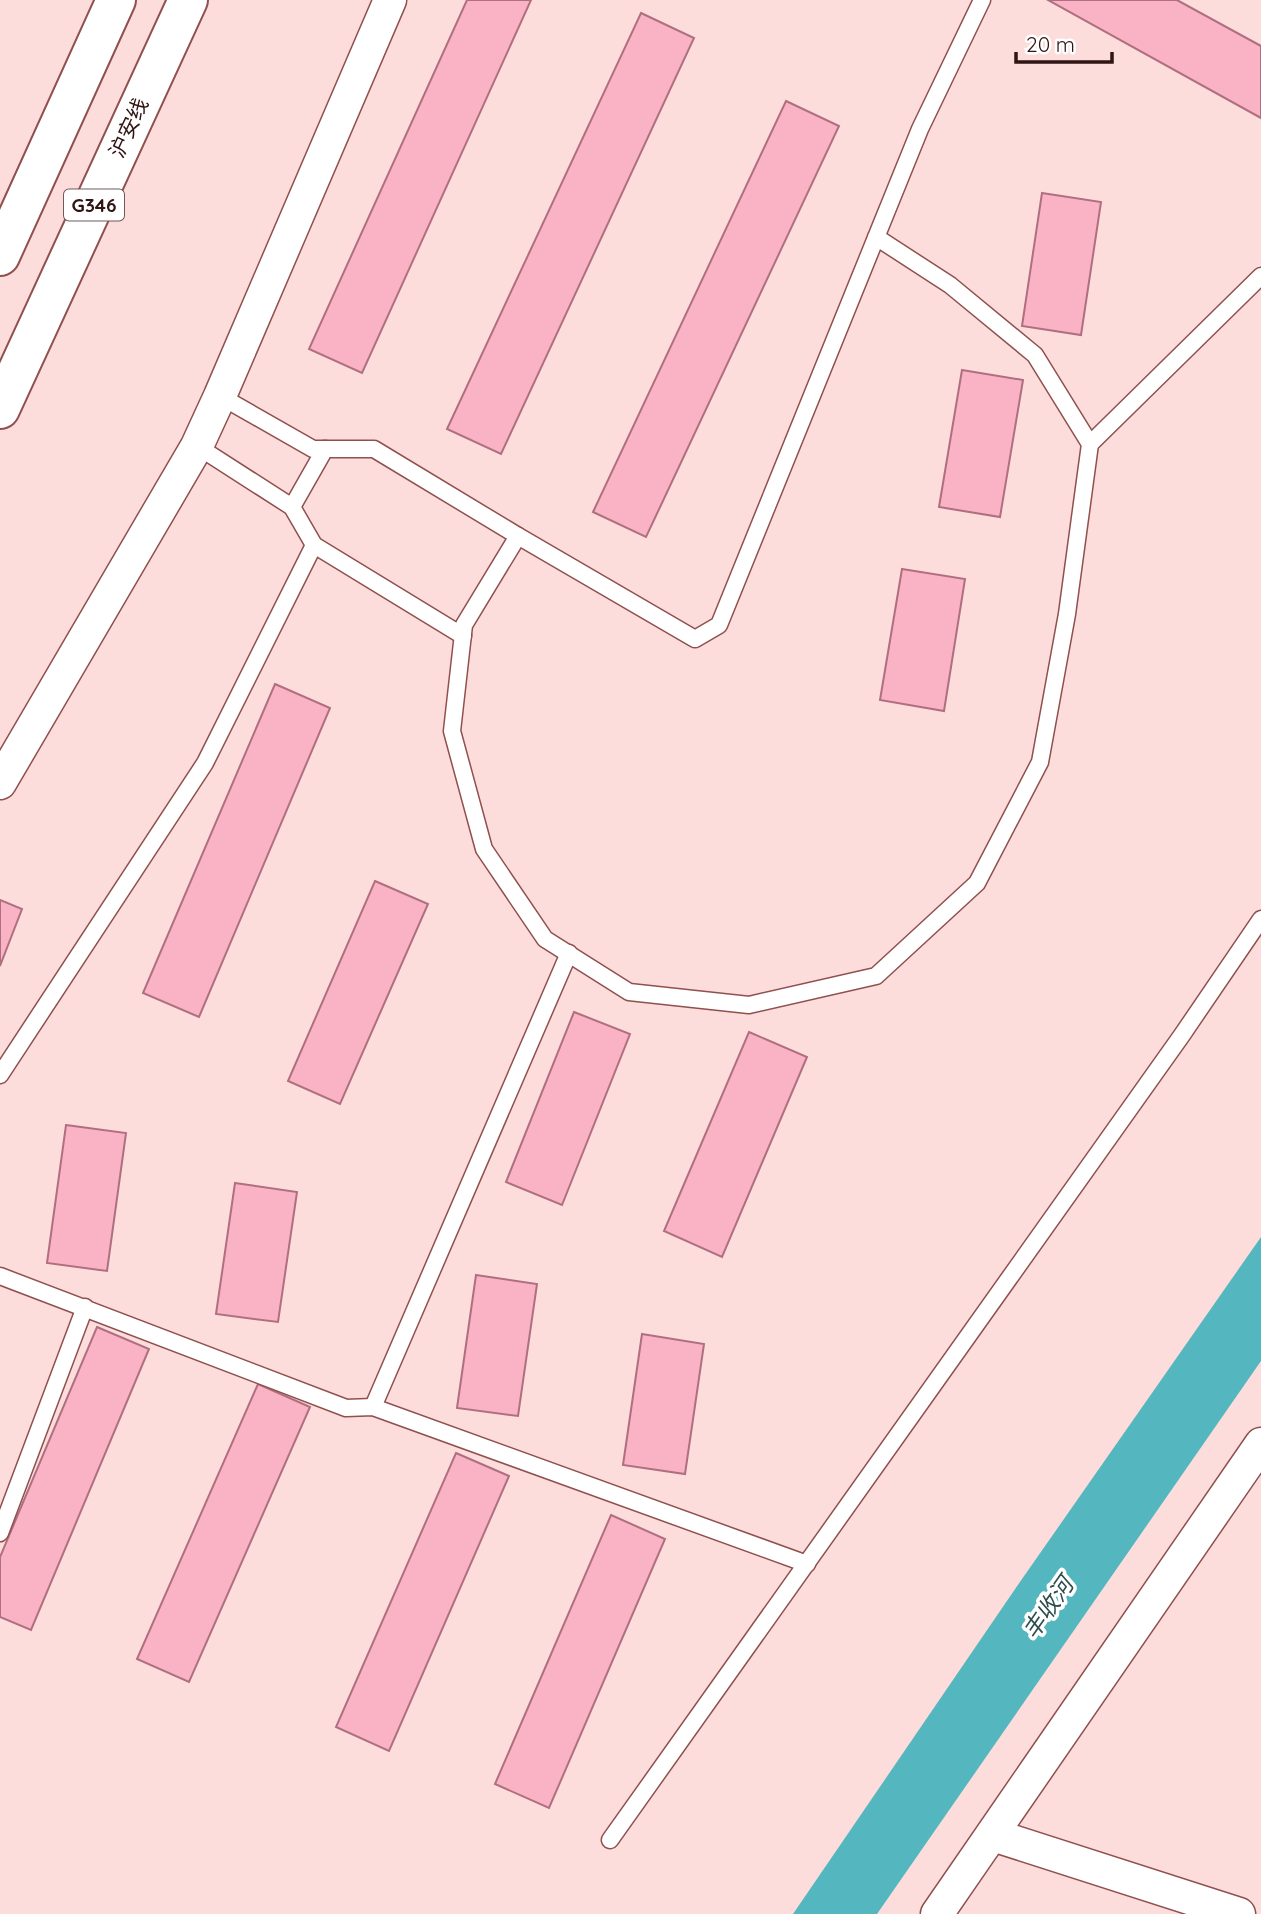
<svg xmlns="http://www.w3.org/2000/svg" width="1261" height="1914" viewBox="0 0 1261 1914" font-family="Quicksand,'Noto Sans SC',sans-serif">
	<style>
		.water { fill: #54b7bf }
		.building { fill: #fab3c5; stroke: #b06f80; stroke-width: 2 }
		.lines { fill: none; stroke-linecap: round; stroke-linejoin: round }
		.lane-casing { stroke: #8f504e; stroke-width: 19 }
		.street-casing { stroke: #8f504e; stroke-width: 35 }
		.highway-casing { stroke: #8f504e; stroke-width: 42 }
		.lane { stroke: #fff; stroke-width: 16 }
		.street { stroke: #fff; stroke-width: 32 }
		.highway { stroke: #fff; stroke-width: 38 }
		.labels { text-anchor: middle; stroke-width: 7; stroke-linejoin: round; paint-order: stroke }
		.shield { fill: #fff; stroke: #6d5b5a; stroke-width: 2 }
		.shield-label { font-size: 19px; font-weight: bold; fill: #2f1514 }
		.street-label { font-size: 21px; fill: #2f1514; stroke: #fff }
		.water-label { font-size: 23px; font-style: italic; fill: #2e4d4f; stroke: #fff }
	</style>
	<rect width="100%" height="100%" fill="#fcdddb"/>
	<polygon class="water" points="1261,1237 1261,1361 877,1914 793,1914 1022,1579"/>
	<g class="building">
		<polygon points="467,0 531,0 362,373 309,349"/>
		<polygon points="1048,0 1177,0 1261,46 1261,118"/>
		<polygon points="641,13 694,38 501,454 447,429"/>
		<polygon points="786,101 839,126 646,537 593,512"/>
		<polygon points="1042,193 1101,202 1081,335 1022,326"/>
		<polygon points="962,370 1023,380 1000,517 939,507"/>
		<polygon points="902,569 965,579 944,711 880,700"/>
		<polygon points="275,684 330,708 199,1017 143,993"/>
		<polygon points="375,881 428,904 340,1104 288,1081"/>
		<polygon points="0,900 22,909 0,966"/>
		<polygon points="574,1012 630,1034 562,1205 506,1182"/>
		<polygon points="749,1032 807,1057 722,1257 664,1231"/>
		<polygon points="66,1125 126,1133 107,1271 47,1263"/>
		<polygon points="235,1183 297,1192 278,1322 216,1314"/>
		<polygon points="476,1275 537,1284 518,1416 457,1408"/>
		<polygon points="97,1327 149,1349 31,1630 0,1617 0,1557"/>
		<polygon points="642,1334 704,1344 685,1474 623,1465"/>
		<polygon points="258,1384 310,1407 189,1682 137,1659"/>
		<polygon points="456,1453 509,1476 389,1751 336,1727"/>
		<polygon points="611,1515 665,1539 549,1808 495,1784"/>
	</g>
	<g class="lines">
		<defs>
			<g id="lane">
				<polyline points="876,237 950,285 1035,355 1090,444 1067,614 1040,762 977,883 876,976 749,1005 629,992 545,939 484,849 452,731 464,625 518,536 695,639 719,625 920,129 982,0"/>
				<polyline points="220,396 313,449 374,449 518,536"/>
				<polyline points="1090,444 1261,276"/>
				<polyline points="197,446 292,507 314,545 463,636"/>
				<polyline points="292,507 325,449"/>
				<polyline points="0,1075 205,763 314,545"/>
				<polyline points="0,1276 346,1408 373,1407 807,1564"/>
				<polyline points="373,1407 569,953"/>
				<polyline points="0,1533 85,1307"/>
				<polyline points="610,1840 1182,1035 1261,919"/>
			</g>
			<g id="street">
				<polyline points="0,783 197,446 220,396 390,0"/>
				<polyline points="993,1835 1239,1914"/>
				<polyline points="937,1914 1261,1444"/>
			</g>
			<g id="highway">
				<polyline points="0,256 116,0"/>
				<polyline points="0,409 188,0"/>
			</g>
		</defs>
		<use href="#lane" class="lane-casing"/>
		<use href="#street" class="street-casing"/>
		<use href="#highway" class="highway-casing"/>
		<use href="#lane" class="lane"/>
		<use href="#street" class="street"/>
		<use href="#highway" class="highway"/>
	</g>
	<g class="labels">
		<rect class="shield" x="64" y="189.5" width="60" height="31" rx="5"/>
		<g class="shield-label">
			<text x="94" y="212">G346</text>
		</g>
		<g class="street-label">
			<text transform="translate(129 128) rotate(-65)" y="7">沪安线</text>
		</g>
		<g class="water-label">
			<text transform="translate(1048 1608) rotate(-55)" y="8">丰收河</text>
		</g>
	</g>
	<path d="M1016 52v10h96v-10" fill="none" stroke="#2f1514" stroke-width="3.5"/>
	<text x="1026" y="52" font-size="21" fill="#2f1514" stroke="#ffffff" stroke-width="5" paint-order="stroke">20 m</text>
</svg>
